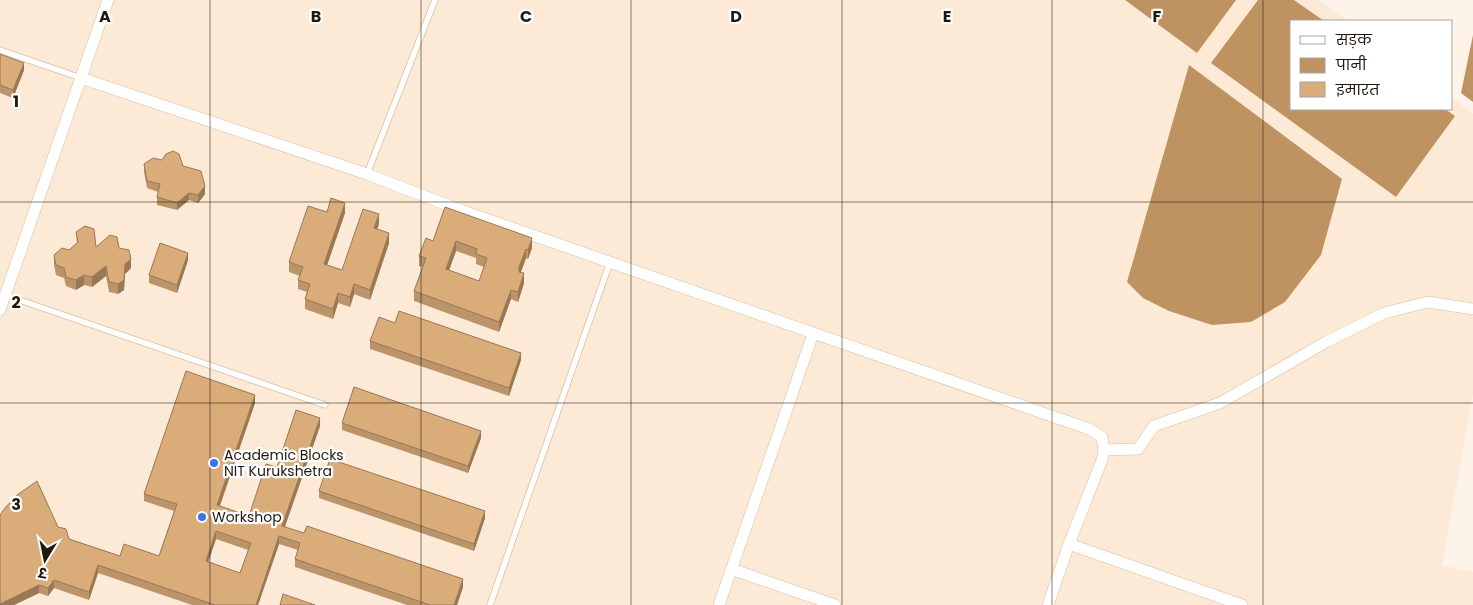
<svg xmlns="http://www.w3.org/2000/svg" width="1473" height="605" viewBox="0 0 1473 605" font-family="Poppins,'Noto Sans Devanagari',sans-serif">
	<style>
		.built { fill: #fdead6 }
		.water { fill: #bf9361 }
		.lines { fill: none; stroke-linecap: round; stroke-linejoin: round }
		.service-casing { stroke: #d7bea2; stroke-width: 7 }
		.minor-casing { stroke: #d7bea2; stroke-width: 12 }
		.service { stroke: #fff; stroke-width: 5.5 }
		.minor { stroke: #fff; stroke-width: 11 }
		.wall { fill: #bb9469; fill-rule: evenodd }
		.shaded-wall { fill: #987855 }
		.building { fill: #d9ac7a; stroke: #987855; fill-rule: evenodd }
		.grid { fill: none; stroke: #22190e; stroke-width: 1; stroke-opacity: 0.55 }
		.poi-dot { fill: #3478e6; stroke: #fff; stroke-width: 2 }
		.labels { text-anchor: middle; stroke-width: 4.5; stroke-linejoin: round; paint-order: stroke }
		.poi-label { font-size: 14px; fill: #22190e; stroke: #fff; text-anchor: start }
		.grid-label { font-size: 16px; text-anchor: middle; font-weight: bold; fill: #22190e; stroke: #fff; stroke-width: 4.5; stroke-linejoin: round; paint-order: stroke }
	</style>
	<rect width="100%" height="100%" fill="#fef3e8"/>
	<polygon class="built" points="0,0 1319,0 1348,21 1292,21 1292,109 1452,109 1452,98 1473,114 1473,394 1442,565 1473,572 1473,605 0,605"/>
	<g class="water">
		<polygon points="1125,0 1236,0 1197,53"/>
		<polygon points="1258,0 1294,0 1324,21 1292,21 1292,109 1445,109 1455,116 1396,197 1211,63"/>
		<polygon points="1473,35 1473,102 1461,93"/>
		<polygon points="1189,65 1342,179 1321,255 1285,302 1251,322 1212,325 1169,311 1143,298 1127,282"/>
	</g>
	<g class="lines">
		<defs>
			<g id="service">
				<polyline points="0,50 81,78"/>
				<polyline points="367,174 435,0"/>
				<polyline points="5,295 325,405"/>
				<polyline points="490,605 610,262"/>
			</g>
			<g id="minor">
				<polyline points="81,78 367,174 463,211 1089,429 1102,437 1104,450 1102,460 1069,544 1048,605"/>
				<polyline points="0,310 108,0"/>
				<polyline points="1104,450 1138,449 1154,426 1220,403 1326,342 1384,313 1428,302 1473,309"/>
				<polyline points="1069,544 1242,605"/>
				<polyline points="731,569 835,605"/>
				<polyline points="719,605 813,334"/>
			</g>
		</defs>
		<use href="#service" class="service-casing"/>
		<use href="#minor" class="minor-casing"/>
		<use href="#service" class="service"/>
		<use href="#minor" class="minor"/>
	</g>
	<g class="wall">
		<polygon points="0,54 24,70 13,98 0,93"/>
		<polygon points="144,164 183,166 205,194 198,203 189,200 177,210 157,205 157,197 158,192 147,188 144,172"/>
		<path d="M445 207 532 248 528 259 526 258 521 272 524 283 518 302 511 299 499 332 414 301V291L423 267 419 266V256L433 241ZM456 251 476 258V264L484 267 479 281 449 270Z"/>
		<polygon points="327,212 345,213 327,265 342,270 379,224 377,229 389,243 370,300 354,294 350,307 338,303 333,319 305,309 305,299 307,292 298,289 298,280 300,276 289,272 289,262"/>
		<polygon points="76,232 96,247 119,248 131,268 125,274 124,290 118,294 109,292 106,276 92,287 84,285 76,290 66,286 64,278 56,275 54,265 54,255 69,250 77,243"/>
		<polygon points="188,260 177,293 149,283 149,275"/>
		<polygon points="370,341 521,360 509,396 370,349"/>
		<path d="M255 403 220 506 249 516 277 467 320 426 285 527 463 587 457 605H407L295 567V559L298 550 279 544 258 605H192L98 573 89 600 54 588 48 596 39 593 14 605 58 527 69 539 120 556H159L174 511 144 501V494ZM216 539 248 550 240 573 208 562Z"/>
		<polygon points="342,423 481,438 468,473 342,430"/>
		<polygon points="319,491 485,518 474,551 319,498"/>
	</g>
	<g class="shaded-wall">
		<polygon points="24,63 24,70 13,98 13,90"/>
		<polygon points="205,186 205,194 198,203 198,195"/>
		<polygon points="189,193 189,200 177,210 177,203"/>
		<polygon points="345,203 345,213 324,274 324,264"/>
		<polygon points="379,214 379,224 374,238 374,228"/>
		<polygon points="389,233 389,243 370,300 370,290"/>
		<polygon points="532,238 532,248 528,259 528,250"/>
		<polygon points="456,241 456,251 446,279 446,269"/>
		<polygon points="526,249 526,258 519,277 519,267"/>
		<polygon points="188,253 188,260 177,293 177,285"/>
		<polygon points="131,259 131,268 125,274 124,290 118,294 118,284 125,264"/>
		<polygon points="106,266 106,276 92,287 92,277"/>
		<polygon points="524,273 524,283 518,302 518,292"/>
		<polygon points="84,275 84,285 76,290 76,280"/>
		<polygon points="354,284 354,294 350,307 350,297"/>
		<polygon points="511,290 511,299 499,332 499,322"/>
		<polygon points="338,293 338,303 333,319 333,309"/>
		<polygon points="521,353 521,360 509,396 509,388"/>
		<polygon points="255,395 255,403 217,513 217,505"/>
		<polygon points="320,418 320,426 282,534 282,526"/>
		<polygon points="481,431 481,438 468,473 468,466"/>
		<polygon points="485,511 485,518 474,551 474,544"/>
		<polygon points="216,531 216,539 206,569 206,561"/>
		<polygon points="279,536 279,544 258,605 256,605"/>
		<polygon points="98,565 98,573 89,600 89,592"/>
		<polygon points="463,579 463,587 457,605 454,605"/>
		<polygon points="54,580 54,588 48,596 48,588"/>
		<polygon points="39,585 39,593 14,605 0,605 0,604"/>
	</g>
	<g class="building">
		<polygon points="0,54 24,63 13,90 0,85"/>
		<polygon points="173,151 179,154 183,166 201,171 205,186 198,195 189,193 177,203 157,197 160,184 147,181 144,164 153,158 162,160 166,154"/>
		<polygon points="331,198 345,203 324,264 342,270 363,209 379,214 374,228 389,233 370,290 354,284 350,297 338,293 333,309 305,299 310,284 298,280 303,267 289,262 308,206 327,212"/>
		<path d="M445 207 532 238 528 250 526 249 519 267V272L524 273 518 292 511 290 499 322 414 291 426 258 419 256 426 238 433 241ZM456 241 477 249 476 254 487 258 479 281 446 269Z"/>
		<polygon points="85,226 94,229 96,247 110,235 117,237 119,248 129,250 131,259 125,264 124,280 118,284 109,282 106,266 92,277 84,275 76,280 66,277 64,268 56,265 54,255 62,248 69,250 78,242 76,232"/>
		<polygon points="160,243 188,253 177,285 149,275"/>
		<polygon points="399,311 521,353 509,388 370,341 379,317 395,323"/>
		<path d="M186 371 255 395 217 505 249 516 266 464 277 467 296 410 320 418 282 526 304 533 307 526 463 579 454 605H430L295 559 300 543 279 536 256 605H215L98 565 89 592 54 580 48 588 39 585 0 604V515L5 508 17 495 37 481 58 527 66 529 69 539 120 556 124 544 159 556 177 504 144 494ZM216 531 251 543 240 573 206 561Z"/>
		<polygon points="354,387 481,431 468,466 342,423"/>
		<polygon points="330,459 485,511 474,544 319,491"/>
		<polygon points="283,594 315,605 280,605"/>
	</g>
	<path class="grid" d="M210 0V605M421 0V605M631 0V605M842 0V605M1052 0V605M1263 0V605M0 202H1473M0 403H1473"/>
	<g class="poi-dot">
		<circle cx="214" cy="463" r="5"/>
		<circle cx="202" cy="517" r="5"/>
	</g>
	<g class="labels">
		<g class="poi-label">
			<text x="224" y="460">Academic Blocks<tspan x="224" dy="16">NIT Kurukshetra</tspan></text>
			<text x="212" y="522">Workshop</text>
		</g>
	</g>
	<g class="grid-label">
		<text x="105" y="22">A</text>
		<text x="316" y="22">B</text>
		<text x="526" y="22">C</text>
		<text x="736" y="22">D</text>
		<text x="947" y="22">E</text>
		<text x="1157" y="22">F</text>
		<text x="16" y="107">1</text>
		<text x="16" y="308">2</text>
		<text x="16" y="510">3</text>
	</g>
	<rect x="1290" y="20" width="162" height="90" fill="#ffffff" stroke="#a7a39f"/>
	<rect x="1300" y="36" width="25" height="8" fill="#ffffff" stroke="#a7a39f"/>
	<text x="1336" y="45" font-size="15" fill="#22190e">सड़क</text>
	<rect x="1300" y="58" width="25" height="15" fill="#bf9361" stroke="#a7a39f"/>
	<text x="1336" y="70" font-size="15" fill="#22190e">पानी</text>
	<rect x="1300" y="82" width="25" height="15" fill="#d9ac7a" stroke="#a7a39f"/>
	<text x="1336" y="95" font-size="15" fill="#22190e">इमारत</text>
	<g transform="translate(45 560) rotate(190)" stroke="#ffffff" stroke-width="4" paint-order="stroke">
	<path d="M0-4L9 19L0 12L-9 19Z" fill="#22190e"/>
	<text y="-8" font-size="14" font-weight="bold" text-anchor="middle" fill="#22190e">उ</text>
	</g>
</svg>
